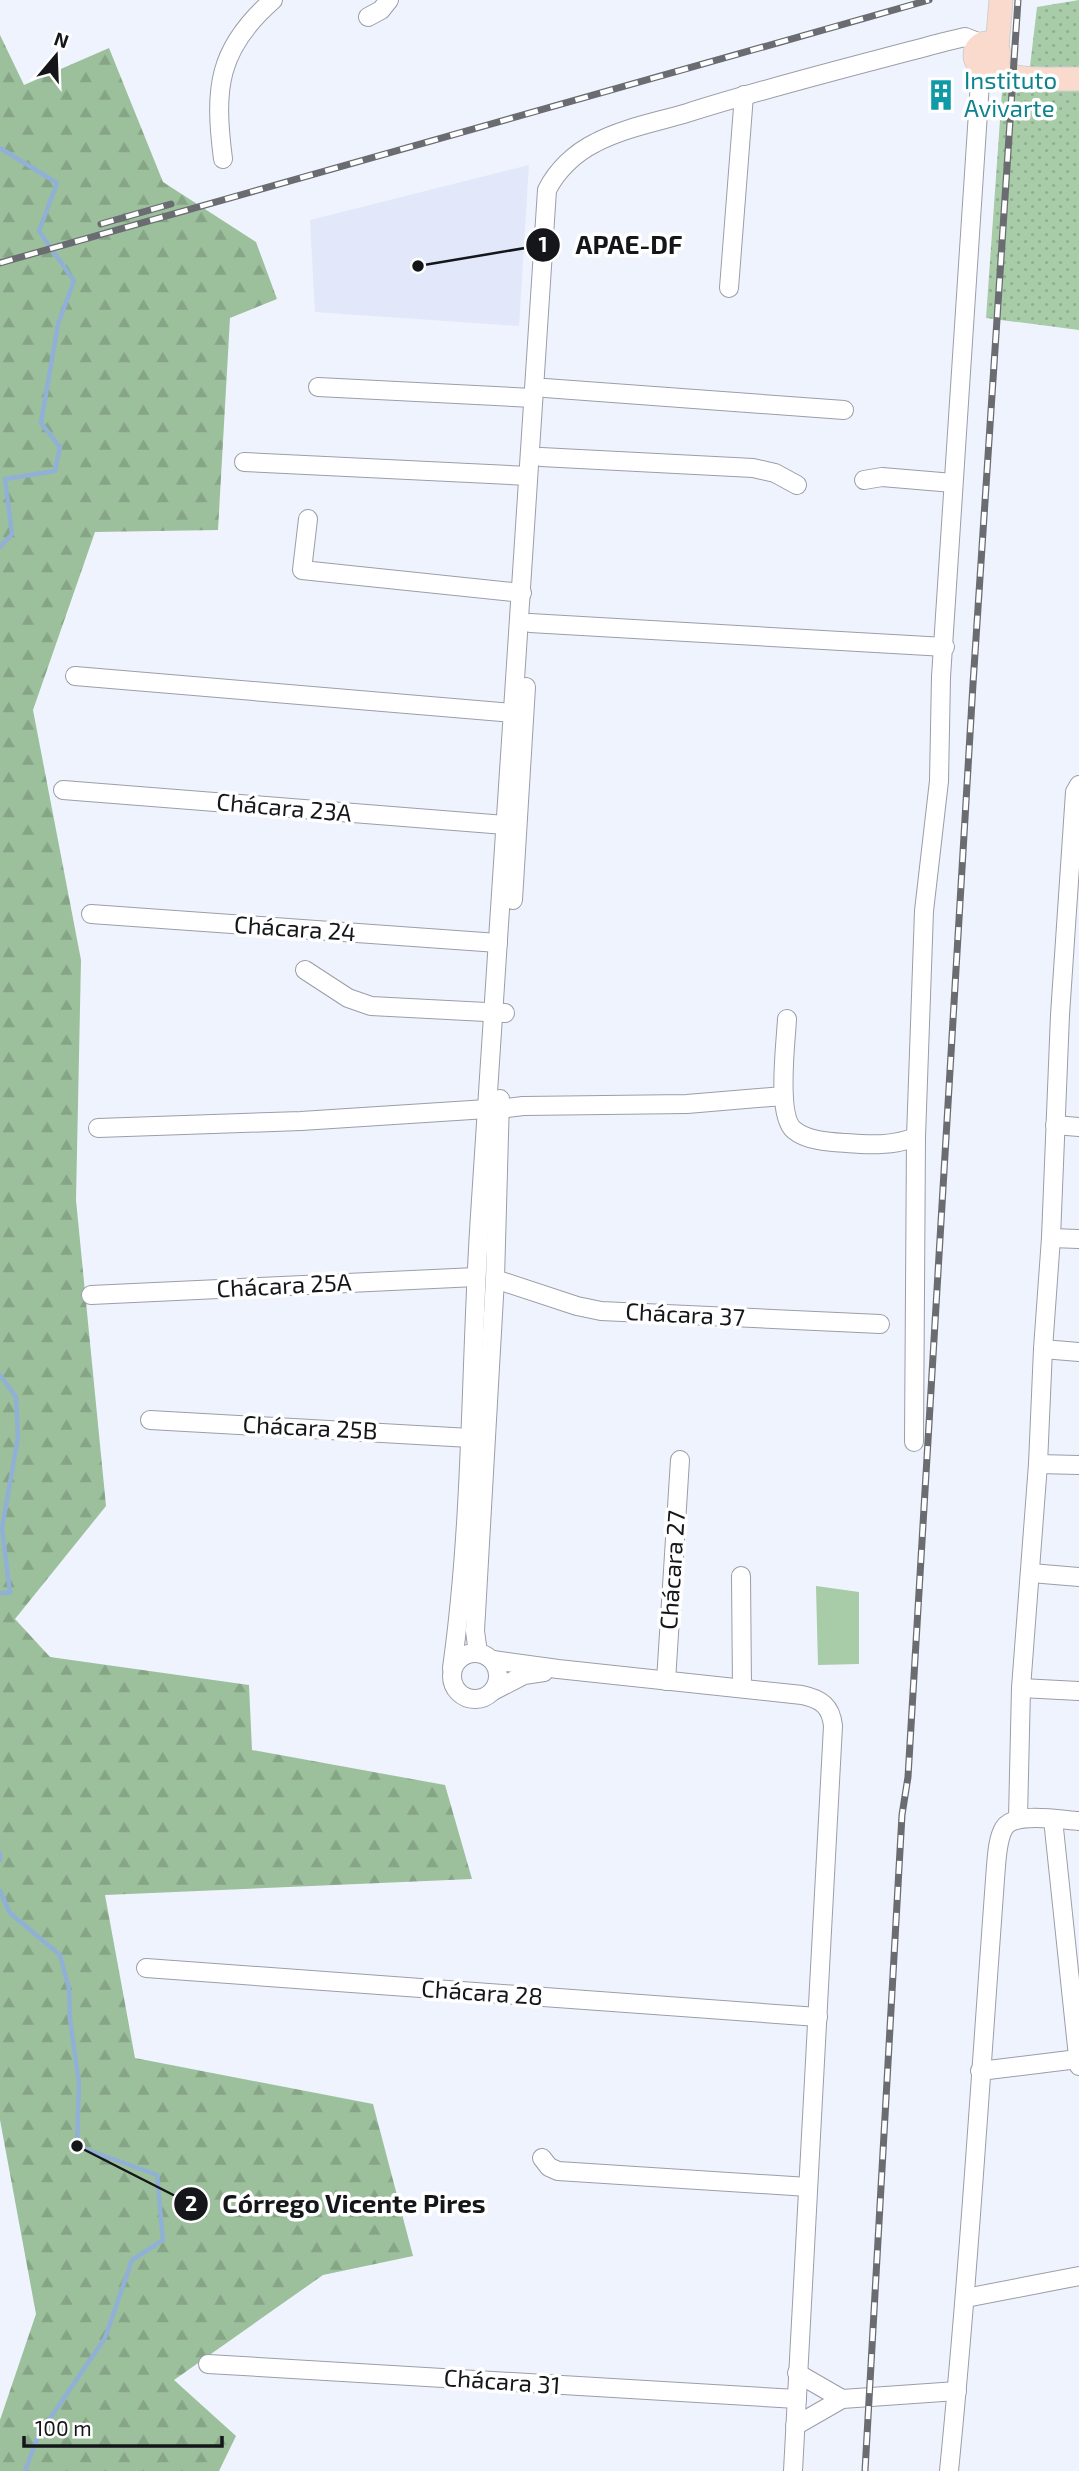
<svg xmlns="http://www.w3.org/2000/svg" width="1079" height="2471" viewBox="0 0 1079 2471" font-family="'Exo 2',sans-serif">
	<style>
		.built { fill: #e2e8f9 }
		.grass { fill: url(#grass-dots) }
		.forest { fill: url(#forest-firs) }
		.pitch { fill: #a8cba8 }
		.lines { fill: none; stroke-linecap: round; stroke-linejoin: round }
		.stream { stroke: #90b0d5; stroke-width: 4.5 }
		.minor-casing { stroke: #9b9ea8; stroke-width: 20 }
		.major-casing { stroke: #d0d0d1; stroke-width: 25 }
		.minor { stroke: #fff; stroke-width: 18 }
		.major { stroke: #f9dacd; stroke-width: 23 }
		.rail-casing { stroke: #6a6c72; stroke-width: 7 }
		.rail { stroke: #fff; stroke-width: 4.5; stroke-dasharray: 13; stroke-linecap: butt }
		.labels { text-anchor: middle; stroke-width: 7; stroke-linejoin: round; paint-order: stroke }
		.culture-label { font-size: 24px; fill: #0d838f; stroke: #fff; text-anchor: start }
		.street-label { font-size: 24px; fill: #15161a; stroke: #fff }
		.leader { fill: none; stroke: #15161a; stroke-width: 2.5 }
		.callout-dot { fill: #15161a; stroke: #fff; stroke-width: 2.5 }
		.mark-label { font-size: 21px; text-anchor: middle; font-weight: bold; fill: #fff }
		.callout-label { font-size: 26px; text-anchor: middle; font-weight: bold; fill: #15161a; stroke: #fff; stroke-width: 7; stroke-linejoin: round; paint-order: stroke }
	</style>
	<defs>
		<pattern id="grass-dots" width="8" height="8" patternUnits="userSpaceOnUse" patternTransform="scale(1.75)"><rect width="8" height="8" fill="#a8cba8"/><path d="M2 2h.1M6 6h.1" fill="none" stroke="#90ae90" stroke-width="1.8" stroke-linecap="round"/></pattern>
		<pattern id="forest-firs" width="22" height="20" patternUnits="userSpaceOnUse" patternTransform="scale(1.75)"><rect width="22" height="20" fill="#9cc09c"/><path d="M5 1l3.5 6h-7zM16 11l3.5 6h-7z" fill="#86a486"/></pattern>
	</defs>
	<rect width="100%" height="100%" fill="#eff3fd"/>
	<polygon class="built" points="529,165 519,326 315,312 310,220"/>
	<polygon class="grass" points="1079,0 1079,330 986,318 1002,92 1005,85 1028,83 1037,7"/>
	<polygon class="forest" points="0,35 24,85 109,48 163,182 256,242 277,299 230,318 218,530 95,532 33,710 81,960 76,1200 106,1506 15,1619 50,1657 249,1685 252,1750 445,1785 472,1879 105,1895 135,2058 373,2104 413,2256 323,2275 174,2380 236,2436 219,2471 0,2471 0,2420 36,2314 0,2120"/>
	<polygon class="pitch" points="816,1586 859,1592 859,1664 818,1665"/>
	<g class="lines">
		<g class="stream">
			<polyline points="0,148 57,183 39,231 74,281 58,324 41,423 60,447 55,471 5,479 12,534 0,547"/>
			<polyline points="0,1375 16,1397 18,1437 2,1528 10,1593 0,1593"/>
			<polyline points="0,1853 0,1860"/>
			<polyline points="0,1891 10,1913 60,1955 69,1989 70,2019 79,2083 77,2146 157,2175 163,2240 132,2260 105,2338 38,2436 25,2471"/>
		</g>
		<defs>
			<g id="minor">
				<polyline points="368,17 381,10 389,0"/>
				<path d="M223 159C214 89 217 49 273 0"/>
				<polyline points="729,288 744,95"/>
				<polyline points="318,387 533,398"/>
				<polyline points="545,388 844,410"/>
				<polyline points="541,457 753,468 775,473 797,485"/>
				<polyline points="244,462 528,476"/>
				<polyline points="864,480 882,477 953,483"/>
				<polyline points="308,519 302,570 522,593"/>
				<polyline points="530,623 945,647"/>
				<polyline points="75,676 512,713"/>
				<polyline points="63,790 505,825"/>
				<polyline points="513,900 526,687"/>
				<polyline points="91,914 498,943"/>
				<polyline points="305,970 348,998 371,1006 505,1013"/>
				<path d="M787 1019C786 1042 776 1115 794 1130 807 1141 830 1142 846 1143 870 1145 893 1146 916 1137"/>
				<polyline points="499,1109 523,1106 687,1104 783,1096"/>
				<polyline points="1055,1125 1079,1127"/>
				<polyline points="98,1128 301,1121 487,1109"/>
				<polyline points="1051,1238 1079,1239"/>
				<polyline points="495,1279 577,1306 601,1311 880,1324"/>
				<polyline points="91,1295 476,1277"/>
				<polyline points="1043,1349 1079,1352"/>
				<polyline points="150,1420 470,1438"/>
				<polyline points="914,1442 916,1137 924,911 939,781 941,677 980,82 983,66"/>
				<polyline points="1038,1464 1079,1465"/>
				<polyline points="1031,1573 1079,1577"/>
				<polyline points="741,1576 742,1688"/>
				<circle cx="475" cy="1676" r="23"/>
				<polyline points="478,1653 475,1631 495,1279 500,1099"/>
				<path d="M493 1660 558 1669 802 1695C821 1699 831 1706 833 1726L793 2471"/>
				<path d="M452 1668C473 1518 470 1366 480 1215 503 874 524 532 547 190 557 170 575 153 595 143 623 128 657 122 687 113 772 86 858 65 944 42L965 37 983 44"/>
				<polyline points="666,1681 680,1460"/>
				<polyline points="1021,1688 1079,1691"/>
				<polyline points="493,1691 524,1675 544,1672"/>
				<polyline points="1018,1818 1021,1688 1038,1464 1043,1349 1051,1238 1060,1015 1075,792 1079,785"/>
				<polyline points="1053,1819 1079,2066"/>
				<polyline points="146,1968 818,2017"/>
				<polyline points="980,2071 1078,2059"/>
				<polyline points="542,2158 549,2167 558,2171 808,2187"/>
				<polyline points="966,2298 1079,2276"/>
				<polyline points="208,2364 797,2399"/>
				<polyline points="797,2373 842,2399"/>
				<polyline points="795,2426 842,2399 957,2391"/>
				<path d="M949 2471C969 2270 981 2068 996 1866 997 1854 998 1838 1004 1828 1014 1811 1061 1820 1079 1821"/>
			</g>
			<g id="major">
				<circle cx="987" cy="55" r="12"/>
				<polyline points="997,48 1001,0"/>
				<path d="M990 66C1013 84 1050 78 1079 79"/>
			</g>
		</defs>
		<use href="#minor" class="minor-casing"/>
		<use href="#major" class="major-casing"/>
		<use href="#minor" class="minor"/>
		<use href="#major" class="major"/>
		<defs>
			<g id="rail">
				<polyline points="101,224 171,204"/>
				<polyline points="0,263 929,0"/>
				<polyline points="865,2471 902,1815 908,1777 973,684 1018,0"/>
			</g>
		</defs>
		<use href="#rail" class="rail-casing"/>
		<use href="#rail" class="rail"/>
	</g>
	<defs>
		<symbol id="building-bare" viewBox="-9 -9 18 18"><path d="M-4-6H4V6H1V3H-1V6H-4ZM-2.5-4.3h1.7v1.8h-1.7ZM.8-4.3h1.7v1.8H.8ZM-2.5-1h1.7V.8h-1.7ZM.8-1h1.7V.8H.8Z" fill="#0f9aa8" stroke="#fff" stroke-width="2.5" paint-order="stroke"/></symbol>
	</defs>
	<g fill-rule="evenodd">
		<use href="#building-bare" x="919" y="73" width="44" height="44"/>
	</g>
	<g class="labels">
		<g class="culture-label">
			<text x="964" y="89">Instituto<tspan x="964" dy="28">Avivarte</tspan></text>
		</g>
		<g class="street-label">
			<text transform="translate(284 808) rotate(5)" y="8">Chácara 23A</text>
			<text transform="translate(295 929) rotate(4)" y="8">Chácara 24</text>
			<text transform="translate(284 1286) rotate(-3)" y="8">Chácara 25A</text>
			<text transform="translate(685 1315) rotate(3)" y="8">Chácara 37</text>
			<text transform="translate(310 1428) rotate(3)" y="8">Chácara 25B</text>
			<text transform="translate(673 1570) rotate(-86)" y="8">Chácara 27</text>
			<text transform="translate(482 1993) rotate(4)" y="8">Chácara 28</text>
			<text transform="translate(502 2382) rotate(4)" y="8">Chácara 31</text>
		</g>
	</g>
	<path class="leader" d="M418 266L543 245M77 2146L191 2204"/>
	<g class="callout-dot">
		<circle cx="418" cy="266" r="7"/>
		<circle cx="77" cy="2146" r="7"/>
		<circle cx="543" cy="245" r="18"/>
		<circle cx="191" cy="2204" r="18"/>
	</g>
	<g class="mark-label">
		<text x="543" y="252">1</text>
		<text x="191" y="2211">2</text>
	</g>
	<g class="callout-label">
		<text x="629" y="254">APAE-DF</text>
		<text x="354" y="2213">Córrego Vicente Pires</text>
	</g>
	<g transform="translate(56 56) rotate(19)" stroke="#ffffff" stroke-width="5" paint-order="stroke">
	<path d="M0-5L12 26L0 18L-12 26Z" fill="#15161a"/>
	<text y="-10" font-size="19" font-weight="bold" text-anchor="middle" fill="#15161a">N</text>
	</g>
	<path d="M24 2436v10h198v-10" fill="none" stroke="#15161a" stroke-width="3.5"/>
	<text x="35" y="2436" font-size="21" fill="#15161a" stroke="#ffffff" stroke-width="5" paint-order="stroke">100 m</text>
</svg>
